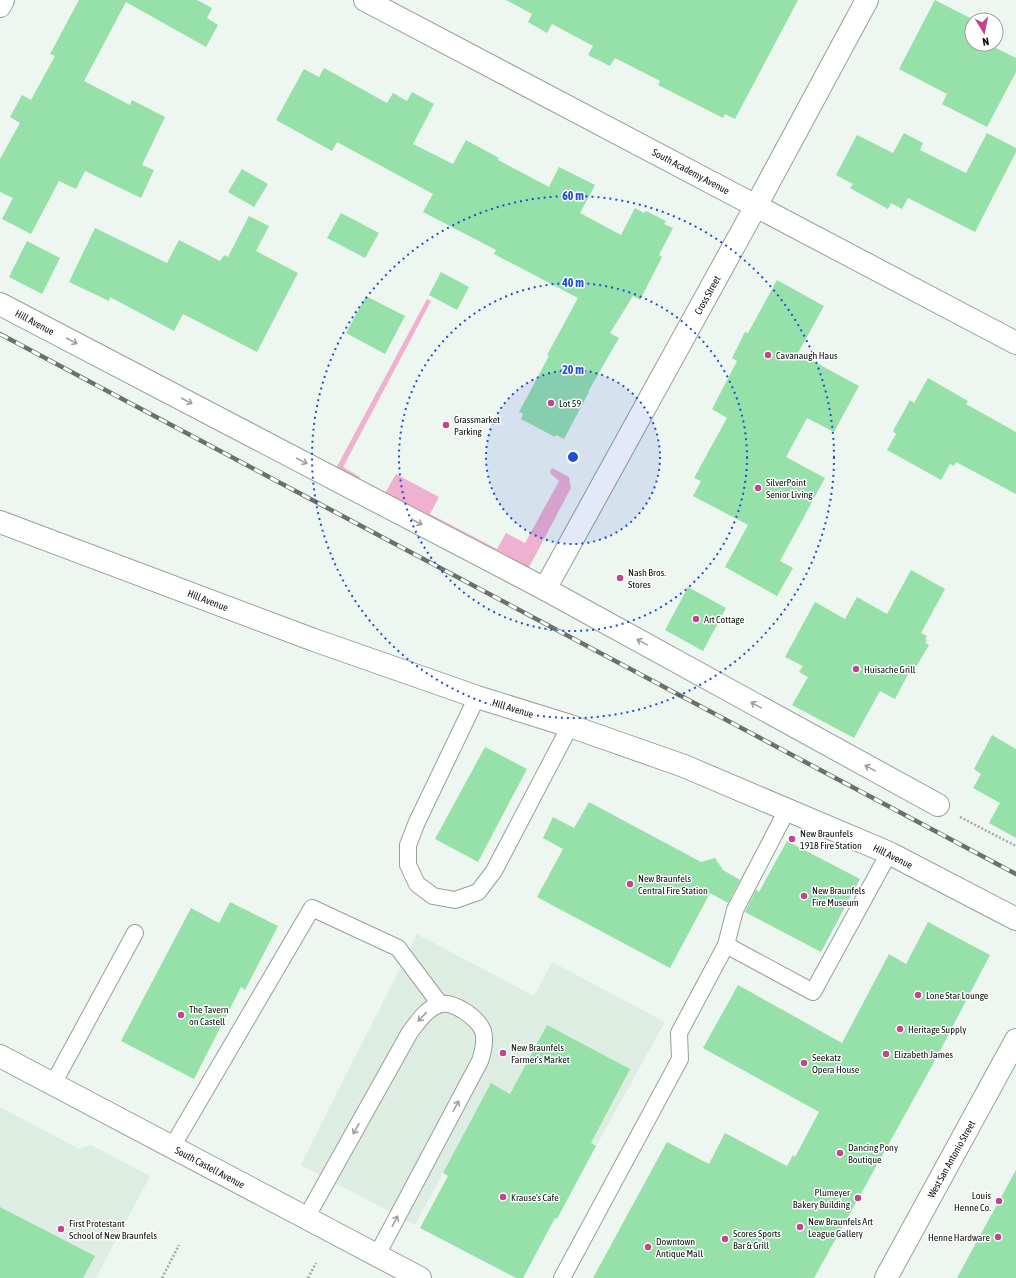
<svg xmlns="http://www.w3.org/2000/svg" width="1016" height="1278" viewBox="0 0 1016 1278" font-family="'Asap Condensed',sans-serif">
	<style>
		.built { fill: #deede2 }
		.green { fill: #f0b0cf }
		.building { fill: #96e0aa }
		.lines { fill: none; stroke-linecap: round; stroke-linejoin: round }
		.lane-casing { stroke: #989f99; stroke-width: 18 }
		.street-casing { stroke: #989f99; stroke-width: 24 }
		.secondary-casing { stroke: #989f99; stroke-width: 24 }
		.path { stroke: #a3aaa5; stroke-width: 2.5; stroke-dasharray: 2 2; stroke-linecap: butt }
		.lane { stroke: #fff; stroke-width: 16 }
		.street { stroke: #fff; stroke-width: 22 }
		.secondary { stroke: #fff; stroke-width: 22 }
		.rail-casing { stroke: #6b706c; stroke-width: 4.5 }
		.rail { stroke: #fff; stroke-width: 3; stroke-dasharray: 9; stroke-linecap: butt }
		.oneway { stroke: #9fa09f }
		.ring { fill: none; stroke: #1d4ed8; stroke-width: 2; stroke-dasharray: 2 4 }
		.poi-dot { fill: #c5448f; stroke: #fff; stroke-width: 1.5 }
		.labels { text-anchor: middle; stroke-width: 3; stroke-linejoin: round; paint-order: stroke }
		.street-label { font-size: 10px; fill: #0e110f; stroke: #fff }
		.poi-label { font-size: 10px; fill: #0e110f; stroke: #fff; text-anchor: start }
		.centre { fill: #1d4ed8; stroke: #fff; stroke-width: 2 }
		.ring-label { font-size: 12px; text-anchor: middle; font-weight: bold; fill: #1d4ed8; stroke: #fff; stroke-width: 3; stroke-linejoin: round; paint-order: stroke }
	</style>
	<rect width="100%" height="100%" fill="#eef6f0"/>
	<g class="built">
		<polygon points="417,934 534,996 552,962 665,1022 596,1146 542,1117 544,1112 491,1084 415,1225 301,1165"/>
		<polygon points="0,1107 79,1149 91,1145 150,1176 96,1278 0,1278"/>
	</g>
	<g class="green">
		<polygon points="427,299 431,301 343,467 360,477 357,484 334,472"/>
		<polygon points="552,468 569,477 571,488 526,573 383,497 396,474 439,497 430,514 497,549 506,533 525,543 559,481 551,474 550,471"/>
	</g>
	<g class="building">
		<polygon points="79,0 197,0 212,8 207,18 218,25 206,47 126,2 84,81 130,105 132,100 165,117 142,165 154,170 141,198 85,171 76,189 59,181 31,234 2,219 13,198 0,192 0,159 20,123 10,117 22,95 31,100 55,56 50,54"/>
		<polygon points="506,0 798,0 735,119 725,114 723,118 658,85 660,81 615,58 610,66 588,55 593,46 552,24 547,33 528,22 532,14"/>
		<polygon points="935,0 974,20 972,20 967,33 972,36 972,44 988,44 1016,58 1016,72 987,127 942,104 947,94 899,69"/>
		<polygon points="324,68 387,103 393,93 407,101 412,92 434,104 413,144 453,164 466,140 499,158 498,160 549,187 559,167 595,185 580,213 621,235 635,208 644,213 646,211 666,221 664,224 673,228 659,255 662,257 640,300 633,296 610,333 619,338 588,392 589,392 564,439 556,435 555,437 521,419 523,414 519,412 549,356 547,355 578,298 494,254 496,250 423,212 433,194 337,142 332,151 276,120 304,69 319,77"/>
		<polygon points="904,133 923,143 920,150 966,173 987,133 1016,148 1016,152 975,232 908,198 902,209 891,203 888,209 850,188 853,184 836,175 857,135 893,153"/>
		<polygon points="242,169 268,184 254,207 228,192"/>
		<polygon points="341,213 379,233 365,258 327,238"/>
		<polygon points="249,216 269,226 256,251 298,273 257,352 183,314 174,331 110,297 109,301 69,282 95,228 167,263 179,240 220,261 224,255 228,257"/>
		<polygon points="27,241 60,258 42,294 9,277"/>
		<polygon points="441,272 469,287 457,310 429,295"/>
		<polygon points="777,280 824,306 798,353 859,386 834,432 807,418 786,457 825,478 780,561 793,568 777,596 725,567 748,525 693,496 701,481 694,478 727,418 712,409 737,361 732,358 745,332 748,333"/>
		<polygon points="366,296 405,316 385,354 346,333"/>
		<polygon points="928,378 968,401 966,404 1016,432 1016,494 956,462 954,466 950,464 941,480 887,450 896,434 893,431 910,400 914,403"/>
		<polygon points="911,570 945,589 921,633 927,636 925,639 927,640 925,643 929,645 916,667 913,665 895,699 880,691 854,738 792,705 808,677 799,672 803,666 785,657 815,602 845,619 857,597 887,614"/>
		<polygon points="688,587 726,608 703,651 665,630"/>
		<polygon points="992,735 1016,749 1016,838 989,823 1000,803 973,788 981,774 974,769"/>
		<polygon points="485,747 527,769 478,862 435,839"/>
		<polygon points="589,802 701,862 715,858 723,870 740,880 728,903 710,893 670,968 537,897 563,849 543,838 553,817 574,828"/>
		<polygon points="787,841 860,879 821,952 745,912 756,890 759,892"/>
		<polygon points="230,902 278,926 245,990 241,987 194,1079 121,1041 191,908 219,923"/>
		<polygon points="928,922 990,955 932,1066 814,1278 593,1278 667,1142 709,1164 725,1133 787,1166 793,1155 795,1157 819,1112 703,1048 738,985 842,1043 889,954 906,964"/>
		<polygon points="547,1025 630,1069 591,1143 596,1146 557,1219 555,1218 523,1278 516,1278 420,1228 448,1176 443,1173 491,1083 510,1094"/>
		<polygon points="1016,1170 1016,1278 957,1278 971,1252"/>
		<polygon points="0,1207 95,1256 83,1278 0,1278"/>
	</g>
	<g class="lines">
		<defs>
			<g id="lane">
				<polyline points="477,697 417,822 408,845 408,865 417,884 433,896 455,900 478,892 494,871 570,726"/>
				<polyline points="726,945 735,910 787,810"/>
				<polyline points="53,1084 135,933"/>
				<polyline points="172,1147 312,908 398,948 440,1004"/>
				<path d="M306 1218 410 1032C418 1022 425 1010 438 1005 452 999 478 1018 483 1031 486 1041 483 1052 480 1061L377 1255"/>
				<polyline points="562,1278 680,1059 679,1033 726,945 813,992 889,853"/>
			</g>
			<g id="street">
				<polyline points="365,0 1016,343"/>
				<polyline points="0,6 3,0"/>
				<polyline points="0,304 545,589 938,805"/>
				<polyline points="0,522 314,640 477,697 570,726 684,766 889,853 1016,919"/>
				<polyline points="545,589 756,206 867,0"/>
				<polyline points="0,1056 420,1278"/>
			</g>
			<polyline id="secondary" points="886,1278 1016,1040"/>
		</defs>
		<use href="#lane" class="lane-casing"/>
		<use href="#street" class="street-casing"/>
		<use href="#secondary" class="secondary-casing"/>
		<g class="path">
			<polyline points="960,817 1016,846"/>
			<polyline points="162,1278 179,1245"/>
			<polyline points="308,1278 316,1263"/>
		</g>
		<use href="#lane" class="lane"/>
		<use href="#street" class="street"/>
		<use href="#secondary" class="secondary"/>
		<defs>
			<polyline id="rail" points="0,334 1016,874"/>
		</defs>
		<use href="#rail" class="rail-casing"/>
		<use href="#rail" class="rail"/>
	</g>
	<defs><path id="oneway-shaft" d="M-6 0H5M1.5-3L5.5 0L1.5 3" fill="none" stroke-width="1.6" stroke-linecap="round" stroke-linejoin="round"/></defs>
	<g class="oneway">
		<use href="#oneway-shaft" transform="translate(72 341) rotate(28)"/>
		<use href="#oneway-shaft" transform="translate(187 401) rotate(28)"/>
		<use href="#oneway-shaft" transform="translate(302 461) rotate(28)"/>
		<use href="#oneway-shaft" transform="translate(417 522) rotate(28)"/>
		<use href="#oneway-shaft" transform="translate(642 642) rotate(-151)"/>
		<use href="#oneway-shaft" transform="translate(756 705) rotate(-151)"/>
		<use href="#oneway-shaft" transform="translate(870 768) rotate(-151)"/>
		<use href="#oneway-shaft" transform="translate(422 1017) rotate(133)"/>
		<use href="#oneway-shaft" transform="translate(456 1106) rotate(-62)"/>
		<use href="#oneway-shaft" transform="translate(356 1129) rotate(119)"/>
		<use href="#oneway-shaft" transform="translate(395 1221) rotate(-62)"/>
	</g>
	<circle cx="573" cy="457" r="87" fill="#1d4ed8" fill-opacity=".12"/>
	<g class="ring">
		<circle cx="573" cy="457" r="87"/>
		<circle cx="573" cy="457" r="174"/>
		<circle cx="573" cy="457" r="261"/>
	</g>
	<g class="poi-dot">
		<circle cx="768" cy="355" r="4"/>
		<circle cx="551" cy="403" r="4"/>
		<circle cx="446" cy="425" r="4"/>
		<circle cx="758" cy="488" r="4"/>
		<circle cx="620" cy="578" r="4"/>
		<circle cx="696" cy="619" r="4"/>
		<circle cx="856" cy="669" r="4"/>
		<circle cx="792" cy="839" r="4"/>
		<circle cx="630" cy="884" r="4"/>
		<circle cx="804" cy="896" r="4"/>
		<circle cx="918" cy="995" r="4"/>
		<circle cx="181" cy="1015" r="4"/>
		<circle cx="900" cy="1029" r="4"/>
		<circle cx="503" cy="1053" r="4"/>
		<circle cx="886" cy="1054" r="4"/>
		<circle cx="804" cy="1063" r="4"/>
		<circle cx="840" cy="1153" r="4"/>
		<circle cx="503" cy="1197" r="4"/>
		<circle cx="858" cy="1198" r="4"/>
		<circle cx="999" cy="1201" r="4"/>
		<circle cx="800" cy="1227" r="4"/>
		<circle cx="61" cy="1229" r="4"/>
		<circle cx="998" cy="1237" r="4"/>
		<circle cx="725" cy="1239" r="4"/>
		<circle cx="648" cy="1247" r="4"/>
	</g>
	<g class="labels">
		<g class="street-label">
			<text transform="translate(691 171) rotate(28)" y="4">South Academy Avenue</text>
			<text transform="translate(707 295) rotate(-61)" y="4">Cross Street</text>
			<text transform="translate(35 322) rotate(28)" y="4">Hill Avenue</text>
			<text transform="translate(208 600) rotate(21)" y="4">Hill Avenue</text>
			<text transform="translate(513 708) rotate(17)" y="4">Hill Avenue</text>
			<text transform="translate(893 856) rotate(26)" y="4">Hill Avenue</text>
			<text transform="translate(951 1159) rotate(-61)" y="4">West San Antonio Street</text>
			<text transform="translate(210 1167) rotate(28)" y="4">South Castell Avenue</text>
		</g>
		<g class="poi-label">
			<text x="776" y="359">Cavanaugh Haus</text>
			<text x="559" y="407">Lot 59</text>
			<text x="454" y="423">Grassmarket<tspan x="454" dy="12">Parking</tspan></text>
			<text x="766" y="486">SilverPoint<tspan x="766" dy="12">Senior Living</tspan></text>
			<text x="628" y="576">Nash Bros.<tspan x="628" dy="12">Stores</tspan></text>
			<text x="704" y="623">Art Cottage</text>
			<text x="864" y="673">Huisache Grill</text>
			<text x="800" y="837">New Braunfels<tspan x="800" dy="12">1918 Fire Station</tspan></text>
			<text x="638" y="882">New Braunfels<tspan x="638" dy="12">Central Fire Station</tspan></text>
			<text x="812" y="894">New Braunfels<tspan x="812" dy="12">Fire Museum</tspan></text>
			<text x="926" y="999">Lone Star Lounge</text>
			<text x="189" y="1013">The Tavern<tspan x="189" dy="12">on Castell</tspan></text>
			<text x="908" y="1033">Heritage Supply</text>
			<text x="511" y="1051">New Braunfels<tspan x="511" dy="12">Farmer's Market</tspan></text>
			<text x="894" y="1058">Elizabeth James</text>
			<text x="812" y="1061">Seekatz<tspan x="812" dy="12">Opera House</tspan></text>
			<text x="848" y="1151">Dancing Pony<tspan x="848" dy="12">Boutique</tspan></text>
			<text x="850" y="1196" text-anchor="end">Plumeyer<tspan x="850" dy="12">Bakery Building</tspan></text>
			<text x="991" y="1199" text-anchor="end">Louis<tspan x="991" dy="12">Henne Co.</tspan></text>
			<text x="511" y="1201">Krause's Cafe</text>
			<text x="808" y="1225">New Braunfels Art<tspan x="808" dy="12">League Gallery</tspan></text>
			<text x="69" y="1227">First Protestant<tspan x="69" dy="12">School of New Braunfels</tspan></text>
			<text x="733" y="1237">Scores Sports<tspan x="733" dy="12">Bar &amp; Grill</tspan></text>
			<text x="990" y="1241" text-anchor="end">Henne Hardware</text>
			<text x="656" y="1245">Downtown<tspan x="656" dy="12">Antique Mall</tspan></text>
		</g>
	</g>
	<circle cx="573" cy="457" r="6" class="centre"/>
	<g class="ring-label">
		<text x="573" y="200">60 m</text>
		<text x="573" y="287">40 m</text>
		<text x="573" y="374">20 m</text>
	</g>
	<g transform="translate(984 32) rotate(170)"><circle r="19" fill="#ffffff" stroke="#9fa09f"/>
	<path d="M0-3L7 15L0 10L-7 15Z" fill="#c5448f"/>
	<text y="-6" font-size="11" font-weight="bold" text-anchor="middle" fill="#0e110f">N</text>
	</g>
</svg>
